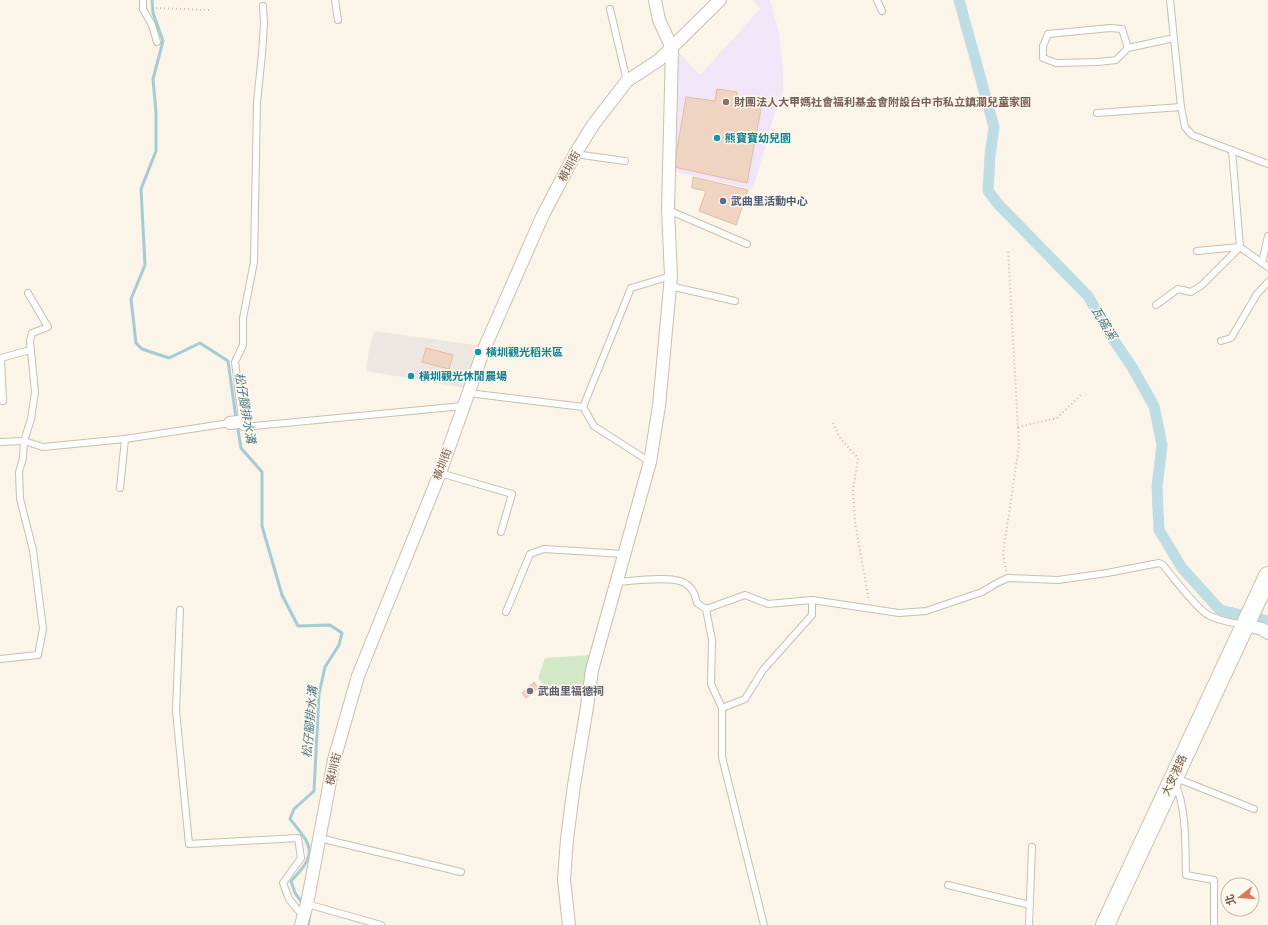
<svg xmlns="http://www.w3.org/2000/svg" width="1268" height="925" viewBox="0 0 1268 925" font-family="Ubuntu,'Noto Sans TC',sans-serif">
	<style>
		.industrial { fill: #ece7e1 }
		.education { fill: #f1e5f8 }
		.green { fill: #d3e8c7 }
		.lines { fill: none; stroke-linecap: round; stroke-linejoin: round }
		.stream { stroke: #a4ccd5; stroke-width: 3 }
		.canal { stroke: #bddde4; stroke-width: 11 }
		.building { fill: #efd5c1; stroke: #e1bca3 }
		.service-casing { stroke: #cdbdaf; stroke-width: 8 }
		.minor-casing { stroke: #cdbdaf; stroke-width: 14 }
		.secondary-casing { stroke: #d1bfaf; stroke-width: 20 }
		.path { stroke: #d4b8a4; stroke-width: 2; stroke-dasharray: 1 3; stroke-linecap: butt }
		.service { stroke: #fff; stroke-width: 6 }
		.minor { stroke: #fff; stroke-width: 12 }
		.secondary { stroke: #fff; stroke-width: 18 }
		.education-dot { fill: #8d6e63; stroke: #fef8ee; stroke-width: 1.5 }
		.culture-dot { fill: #0f9aa8; stroke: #fef8ee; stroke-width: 1.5 }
		.service-dot { fill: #5c6f8a; stroke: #fef8ee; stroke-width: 1.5 }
		.worship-dot { fill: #6b7280; stroke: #fef8ee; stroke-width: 1.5 }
		.labels { text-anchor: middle; stroke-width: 3; stroke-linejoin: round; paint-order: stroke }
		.education-label { font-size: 11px; font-weight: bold; fill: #785e54; stroke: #fef8ee; text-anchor: start }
		.culture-label { font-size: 11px; font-weight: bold; fill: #0d838f; stroke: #fef8ee; text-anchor: start }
		.street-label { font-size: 11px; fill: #745c4d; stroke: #fef8ee }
		.service-label { font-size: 11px; font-weight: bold; fill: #4e5e75; stroke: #fef8ee; text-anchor: start }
		.worship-label { font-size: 11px; font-weight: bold; fill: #5b616d; stroke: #fef8ee; text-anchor: start }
		.water-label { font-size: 12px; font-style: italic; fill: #487a85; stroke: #fef8ee }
	</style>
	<rect width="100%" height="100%" fill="#fbf4e8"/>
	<polygon class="industrial" points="374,331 482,346 466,388 366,371 369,350"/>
	<polygon class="education" points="753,0 770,0 779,33 783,70 783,92 775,112 753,189 672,171 676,49 700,75 760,9"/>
	<polygon class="green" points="590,655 582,693 546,697 543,684 538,678 545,658"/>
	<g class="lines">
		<g class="stream">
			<polyline points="152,0 153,13 163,41 153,79 156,112 156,151 141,189 145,265 131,299 136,343 142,349 169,358 200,343 228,361 236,418"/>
			<path d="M237 424 241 448 262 472V526L282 595 298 626 330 625 342 633 339 645 325 667 319 694 314 791 294 809 290 819C313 847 318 853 291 881L295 893 303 904"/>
			<polyline points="308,925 310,914 309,911"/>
		</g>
		<polyline class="canal" points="959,0 994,127 990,156 988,191 999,205 1088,296 1111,336 1132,367 1154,406 1162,445 1157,487 1159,530 1182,568 1220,610 1268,621"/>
	</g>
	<g class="building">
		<polygon points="717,89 737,92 736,104 761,109 747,183 674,167 686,97 715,101"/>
		<polygon points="693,177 748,190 736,225 699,211 706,191 692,188"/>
		<polygon points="426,348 453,355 449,369 422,362"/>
		<polygon points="534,682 538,688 526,698 522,693"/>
	</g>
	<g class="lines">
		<defs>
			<g id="service">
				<polyline points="143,0 143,9 152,25 157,42"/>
				<polyline points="335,0 338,20"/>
				<polyline points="877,0 882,11"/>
				<polyline points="1170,0 1181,107"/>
				<polyline points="610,9 627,81"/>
				<polyline points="1128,48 1122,29 1110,28 1048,34 1043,46 1043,58 1056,63 1098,62 1116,60 1128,48 1174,38"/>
				<polyline points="1097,113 1181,107 1185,127 1192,135 1268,164"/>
				<polyline points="575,154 625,161"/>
				<polyline points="668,210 747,244"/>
				<polyline points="1197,251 1240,247 1232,150"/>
				<polyline points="1262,263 1268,236"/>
				<polyline points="670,286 735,301"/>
				<polyline points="1156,305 1178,289 1191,292 1202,285 1240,247 1268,267"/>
				<polyline points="1221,341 1231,338 1257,294 1268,282"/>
				<polyline points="468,393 583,407 594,426 650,462"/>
				<polyline points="3,401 1,358 30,350"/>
				<polyline points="583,407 631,288 671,276"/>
				<polyline points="240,424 243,427 463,406"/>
				<polyline points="243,427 235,362 243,345 243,318 254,262 257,102 262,54 264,23 263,6"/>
				<polyline points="0,442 24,441 43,447 125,439 230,423"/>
				<polyline points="440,473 512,494 501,532"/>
				<polyline points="120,488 125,439"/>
				<path d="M617 582C632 581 675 575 686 584 693 588 695 595 697 603L706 609 712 640 711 684 722 708V757L764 925"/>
				<path d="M706 609 745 595 768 604 812 600 899 613 926 611 982 592 997 583 1008 578 1058 580 1107 573 1159 563 1163 565C1173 577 1195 607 1208 615 1219 621 1231 622 1244 625"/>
				<polyline points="180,610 176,711 189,844 298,838 301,858 283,883 289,899 303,916"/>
				<polyline points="506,612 530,554 544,549 624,554"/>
				<polyline points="0,659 38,655 43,629 33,550 20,499 19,472 23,458 24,441 31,419 35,392 30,341 32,333 48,327 28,293"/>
				<polyline points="722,708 745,699 763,670 812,615 812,600"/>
				<polyline points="1176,778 1254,809"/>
				<path d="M1175 782C1187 812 1185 843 1186 875L1214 880V925"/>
				<polyline points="319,838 461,872"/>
				<polyline points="948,885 1030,905"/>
				<polyline points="307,904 381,925"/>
				<polyline points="1029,925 1032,847"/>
			</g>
			<g id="minor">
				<polyline points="230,423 238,422"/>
				<polyline points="1246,625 1262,629 1268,633"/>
				<polyline points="301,925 307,904 334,760 358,676 440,473 484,349 542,217 575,154 593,125 627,81 659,60 720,0"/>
				<polyline points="569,925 564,880 567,839 574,785 587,707 592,670 650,462 659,406 671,276 668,210 672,48 659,20 655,0"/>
			</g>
			<polyline id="secondary" points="1105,925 1268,576"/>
		</defs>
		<use href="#service" class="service-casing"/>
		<use href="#minor" class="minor-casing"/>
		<use href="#secondary" class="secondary-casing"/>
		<g class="path">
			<polyline points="152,8 210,10"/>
			<polyline points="833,423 840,438 858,458 853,490 855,522 869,601"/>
			<polyline points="1018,427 1057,418 1081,395"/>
			<polyline points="1006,571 1003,553 1019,446 1008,249"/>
			<polyline points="540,691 579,686"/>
		</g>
		<use href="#service" class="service"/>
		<use href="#minor" class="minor"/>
		<use href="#secondary" class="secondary"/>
	</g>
	<circle class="education-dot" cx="726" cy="102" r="4"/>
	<g class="culture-dot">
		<circle cx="717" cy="138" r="4"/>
		<circle cx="478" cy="352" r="4"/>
		<circle cx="411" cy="376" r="4"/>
	</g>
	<circle class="service-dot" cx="723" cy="201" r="4"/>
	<circle class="worship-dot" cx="530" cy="691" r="4"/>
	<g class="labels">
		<g class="education-label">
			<text x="734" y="106">財團法人大甲媽社會福利基金會附設台中市私立鎮瀾兒童家園</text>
		</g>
		<g class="culture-label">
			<text x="725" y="142">熊寶寶幼兒園</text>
			<text x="486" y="356">橫圳觀光稻米區</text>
			<text x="419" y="380">橫圳觀光休閒農場</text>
		</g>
		<g class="street-label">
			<text transform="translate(569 166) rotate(-62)" y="4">橫圳街</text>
			<text transform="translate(442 464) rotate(-70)" y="4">橫圳街</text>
			<text transform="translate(333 769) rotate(-77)" y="4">橫圳街</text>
			<text transform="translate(1174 775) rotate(-65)" y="4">大安港路</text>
		</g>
		<g class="service-label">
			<text x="731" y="205">武曲里活動中心</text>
		</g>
		<g class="worship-label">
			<text x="538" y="695">武曲里福德祠</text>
		</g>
		<g class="water-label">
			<text transform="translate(1104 323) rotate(59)" y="4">瓦磘溪</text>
			<text transform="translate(245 408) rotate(80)" y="4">松仔腳排水溝</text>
			<text transform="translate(310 722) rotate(-85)" y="4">松仔腳排水溝</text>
		</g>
	</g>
	<g transform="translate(1240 897) rotate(253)"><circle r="19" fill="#fef8ee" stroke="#c7baae"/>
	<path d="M0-3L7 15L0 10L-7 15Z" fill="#dd7855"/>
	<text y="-6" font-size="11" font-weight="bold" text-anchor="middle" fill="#745c4d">北</text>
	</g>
</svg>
